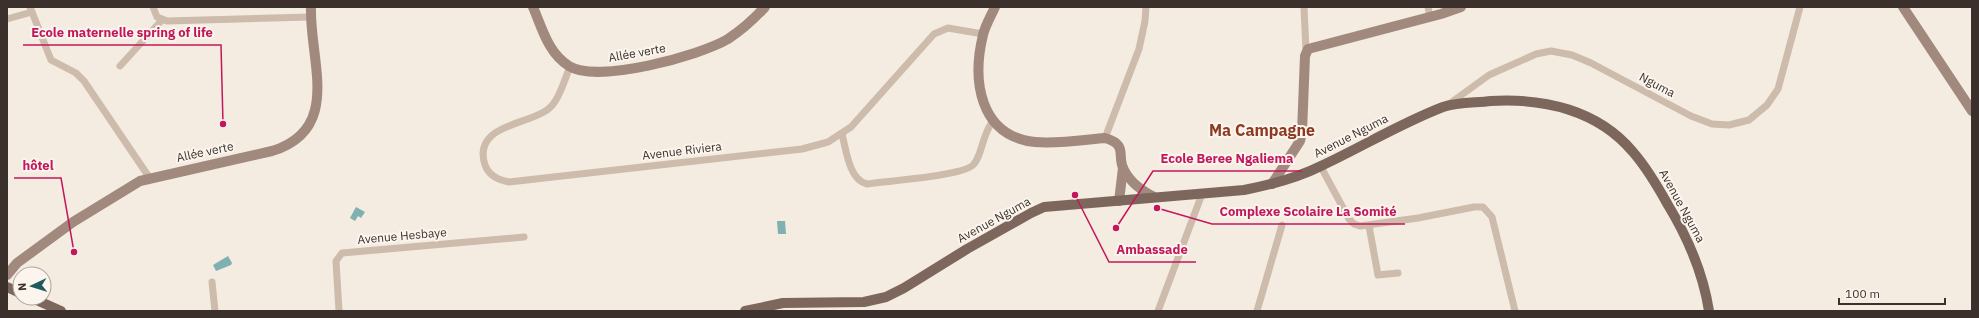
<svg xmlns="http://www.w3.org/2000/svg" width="1979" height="318" viewBox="0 0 1979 318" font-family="'IBM Plex Sans',sans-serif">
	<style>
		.water { fill: #7fb0b2 }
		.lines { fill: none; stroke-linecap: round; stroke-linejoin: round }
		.street { stroke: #cdbbac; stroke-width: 7 }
		.secondary { stroke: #a18a7d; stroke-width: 10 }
		.primary { stroke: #7d675c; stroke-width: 10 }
		.labels { text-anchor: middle; stroke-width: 4; stroke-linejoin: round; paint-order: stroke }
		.street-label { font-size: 12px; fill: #3b302b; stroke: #fbf5ee }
		.district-label { font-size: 16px; font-weight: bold; fill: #8c3b22; stroke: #fbf5ee }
		.leader { fill: none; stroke: #c2185b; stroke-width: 1.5 }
		.callout-dot { fill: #c2185b; stroke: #fbf5ee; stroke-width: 1.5 }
		.callout-label { font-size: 13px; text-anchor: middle; font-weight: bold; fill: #c2185b; stroke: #fbf5ee; stroke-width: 4; stroke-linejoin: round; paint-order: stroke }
	</style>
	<rect width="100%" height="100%" fill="#f4ebe1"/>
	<g class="water">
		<polygon points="356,207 365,212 361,218 358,216 355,221 350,218"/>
		<polygon points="777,221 785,221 786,234 778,234"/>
		<polygon points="228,256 232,263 231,265 216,271 213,265"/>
	</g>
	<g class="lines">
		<g class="street">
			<polyline points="30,7 51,60 76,73 84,81 149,177"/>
			<polyline points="153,7 157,17 167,21 310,17"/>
			<polyline points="1304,7 1306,51"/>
			<polyline points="1428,7 1430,17"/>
			<polyline points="7,19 32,12"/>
			<polyline points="120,66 162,20"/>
			<path d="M570 67C564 80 559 102 547 110 527 125 472 125 485 165 489 176 498 180 509 182L802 149 828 142 851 127 934 34 948 28 983 34"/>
			<polyline points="1449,104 1489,75 1536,54 1551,51 1572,55 1591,63 1691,116 1712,124 1729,125 1749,120 1767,105 1778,89 1800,7"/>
			<path d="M842 134C846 149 849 180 867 184 886 181 963 176 973 165 982 157 982 134 993 121"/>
			<polyline points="1105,138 1139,49 1145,21 1146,7"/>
			<polyline points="1321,167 1349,219 1354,224 1360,226 1418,218 1474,207 1483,207 1492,217 1515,311"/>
			<polyline points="1369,226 1378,275 1398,273"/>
			<polyline points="212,282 215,311"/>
			<polyline points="339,311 336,261 342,253 524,237"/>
			<polyline points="1158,311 1202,194"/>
			<polyline points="1257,311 1282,225"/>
		</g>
		<g class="secondary">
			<path d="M533 7C542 28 548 53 569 66 597 84 699 56 728 39 742 30 754 19 765 7"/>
			<path d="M995 7C991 16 985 26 983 35 972 80 979 136 1035 142 1058 144 1083 140 1105 138 1129 145 1116 156 1124 170 1131 183 1141 190 1154 197"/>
			<polyline points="1903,7 1972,111"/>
			<polyline points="1272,184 1300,141 1302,132 1305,56 1308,49 1441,14 1461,7"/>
			<polyline points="1119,201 1123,168"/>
			<path d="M7 275 17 263 73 222 140 181 272 151C343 129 309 60 311 7"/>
		</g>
		<g class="primary">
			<polyline points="7,287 20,293"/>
			<polyline points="32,298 61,311"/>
			<path d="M745 311 783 303 864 302 886 297 904 288 967 249 1031 213 1044 207 1244 190C1270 185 1297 178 1321 166 1362 147 1401 123 1443 107 1458 102 1476 103 1491 101 1544 98 1598 110 1633 152 1647 168 1658 187 1668 205 1688 238 1703 272 1709 311"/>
		</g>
	</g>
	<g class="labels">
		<g class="street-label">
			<text transform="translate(637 53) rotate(-10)" y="4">Allée verte</text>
			<text transform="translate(1657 85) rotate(28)" y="4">Nguma</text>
			<text transform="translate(1351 136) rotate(-27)" y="4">Avenue Nguma</text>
			<text transform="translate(682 151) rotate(-7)" y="4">Avenue Riviera</text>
			<text transform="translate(205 152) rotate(-12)" y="4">Allée verte</text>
			<text transform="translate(1682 206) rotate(61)" y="4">Avenue Nguma</text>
			<text transform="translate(994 220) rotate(-29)" y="4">Avenue Nguma</text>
			<text transform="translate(402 236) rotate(-5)" y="4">Avenue Hesbaye</text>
		</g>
		<g class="district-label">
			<text x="1262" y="136">Ma Campagne</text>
		</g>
	</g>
	<path class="leader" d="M223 124L221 45H23M1116 228L1153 171H1302M74 252L61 178H14M1157 208L1212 224H1405M1075 195L1109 262H1196"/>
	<g class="callout-dot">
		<circle cx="223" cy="124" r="4"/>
		<circle cx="1116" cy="228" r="4"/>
		<circle cx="74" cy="252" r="4"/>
		<circle cx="1157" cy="208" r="4"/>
		<circle cx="1075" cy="195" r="4"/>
	</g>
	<g class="callout-label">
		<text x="122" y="37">Ecole maternelle spring of life</text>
		<text x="1227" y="163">Ecole Beree Ngaliema</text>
		<text x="38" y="170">hôtel</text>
		<text x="1308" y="216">Complexe Scolaire La Somité</text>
		<text x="1152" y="254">Ambassade</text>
	</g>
	<rect width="1979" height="318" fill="none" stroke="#3b302b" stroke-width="16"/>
	<g transform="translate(32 286) rotate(266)"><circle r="19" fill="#fbf5ee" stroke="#aea6a0"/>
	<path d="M0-3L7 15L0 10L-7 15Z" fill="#1f5a5e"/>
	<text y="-6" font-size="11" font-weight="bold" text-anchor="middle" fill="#3b302b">N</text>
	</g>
	<path d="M1839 298v6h106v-6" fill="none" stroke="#3b302b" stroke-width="2"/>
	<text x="1845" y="298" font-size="12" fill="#3b302b" stroke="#fbf5ee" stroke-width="3" paint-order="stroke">100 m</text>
</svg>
